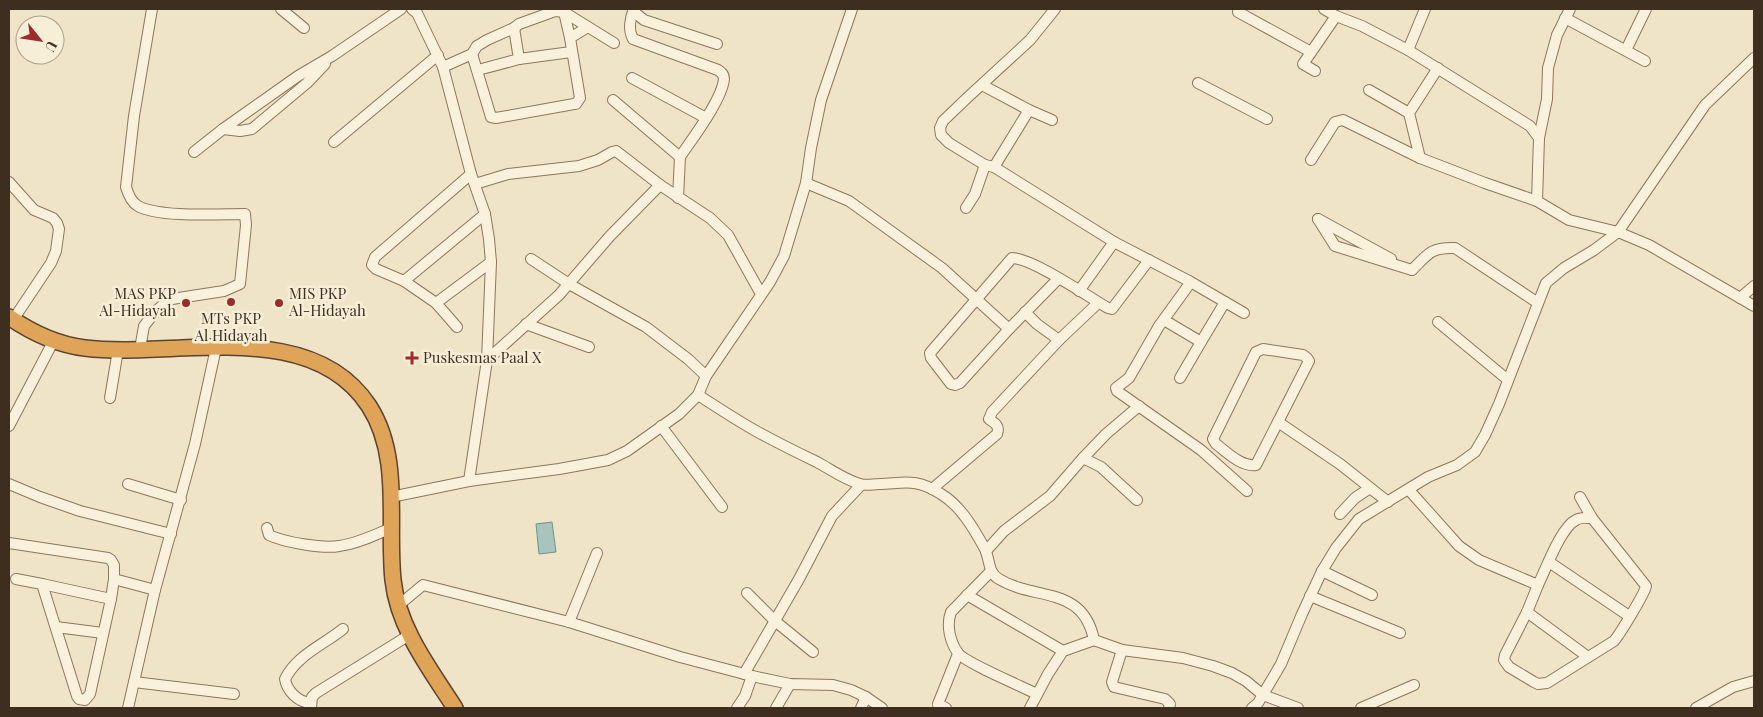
<svg xmlns="http://www.w3.org/2000/svg" width="1763" height="717" viewBox="0 0 1763 717" font-family="'Playfair Display',serif">
	<style>
		.water { fill: #a9c4bc; stroke: #6f938a }
		.lines { fill: none; stroke-linecap: round; stroke-linejoin: round }
		.minor-casing { stroke: #8d765c; stroke-width: 12 }
		.highway-casing { stroke: #5b4430; stroke-width: 18 }
		.minor { stroke: #faf1dc; stroke-width: 10 }
		.highway { stroke: #e0a458; stroke-width: 15 }
		.poi-dot { fill: #9e2a2b; stroke: #f7eed8; stroke-width: 2 }
		.labels { text-anchor: middle; stroke-width: 5; stroke-linejoin: round; paint-order: stroke }
		.poi-label { font-size: 15px; fill: #3d2e20; stroke: #f7eed8; text-anchor: start }
	</style>
	<rect width="100%" height="100%" fill="#f0e4c8"/>
	<polygon class="water" points="552,522 556,552 539,554 536,524"/>
	<g class="lines">
		<defs>
			<g id="minor">
				<polyline points="281,9 304,28"/>
				<polyline points="412,9 417,13 443,67 471,174 485,214 489,239 491,262 487,360 469,481"/>
				<path d="M634 9C630 18 628 30 633 39L718 70C721 72 724 74 724 79 722 100 692 139 680 157"/>
				<polyline points="1324,9 1336,16 1362,26 1408,50 1530,126 1539,138 1537,201 1569,220 1618,232 1649,245 1754,306"/>
				<polyline points="633,11 644,20 717,44"/>
				<polyline points="564,12 570,38"/>
				<polyline points="1238,12 1311,52"/>
				<polyline points="1565,18 1645,61"/>
				<polyline points="514,28 519,59"/>
				<polyline points="1408,50 1425,9"/>
				<polyline points="1626,50 1646,9"/>
				<polyline points="472,54 491,117 496,118 574,104 576,104 580,98 570,38 588,27"/>
				<polyline points="443,67 472,54 477,46 487,40 514,28 519,24 555,11 564,12 614,43"/>
				<polyline points="478,70 519,59 571,52"/>
				<polyline points="1315,71 1303,64 1336,16"/>
				<polyline points="632,78 706,118"/>
				<polyline points="1198,83 1267,119"/>
				<polyline points="982,85 1029,110 1052,120"/>
				<polyline points="1369,90 1409,113"/>
				<polyline points="613,100 680,157 678,198"/>
				<polyline points="223,129 240,131 252,129 307,83 325,64"/>
				<polyline points="1539,138 1547,99 1548,68 1557,35 1570,9"/>
				<polyline points="334,142 438,55"/>
				<polyline points="194,152 223,129 298,76 332,56 401,9"/>
				<polyline points="1420,158 1409,113 1438,68"/>
				<polyline points="1311,160 1335,122 1343,120 1420,158 1485,183 1537,201"/>
				<polyline points="985,165 949,143 941,135 940,128 943,121 967,98 1030,40 1055,9"/>
				<polyline points="994,167 1114,242 1189,281 1188,286 1159,326 1129,378 1116,388 1117,391 1201,450 1247,491"/>
				<polyline points="9,182 34,210 53,218 57,223 59,229 56,251 51,263 13,320"/>
				<polyline points="806,183 849,201 899,237 942,268 1009,329"/>
				<polyline points="475,184 508,174 579,166 598,160 612,152 616,151 660,185"/>
				<polyline points="966,208 975,194 985,165 994,167 1029,110"/>
				<polyline points="1318,219 1335,246 1412,270"/>
				<polyline points="1318,219 1391,259"/>
				<polyline points="531,259 569,284 646,327 688,359 706,376"/>
				<path d="M1412 270C1428 254 1431 247 1455 248L1538 303"/>
				<path d="M1058 279 1009 329 960 383 955 385 951 384 931 358 930 353 1012 258C1034 259 1087 296 1108 308L1112 309 1149 260"/>
				<polyline points="404,281 376,269 372,265 375,257 471,174"/>
				<polyline points="1189,281 1244,313"/>
				<polyline points="1079,291 1114,242"/>
				<polyline points="1740,298 1754,286"/>
				<polyline points="436,303 491,262"/>
				<polyline points="1164,320 1201,342 1225,302"/>
				<polyline points="1438,322 1508,380"/>
				<polyline points="526,324 589,347"/>
				<polyline points="457,327 436,303 404,281 485,214"/>
				<polyline points="1059,340 1098,303"/>
				<path d="M140 349 144 326 155 312 164 304 172 299 224 291 240 284 246 225 245 214C219 214 160 218 138 206 131 202 128 194 126 187L134 116 152 9"/>
				<path d="M1263 349 1303 355 1307 358 1309 361 1256 465C1241 467 1227 452 1216 444L1213 439 1256 352Z"/>
				<polyline points="487,360 559,295 610,236 660,185 710,218 728,235 761,294"/>
				<polyline points="1180,378 1201,342"/>
				<path d="M698 395C717 407 736 420 756 431 776 442 796 452 817 462 830 469 845 480 860 484 866 486 873 484 879 484 906 483 916 478 941 494 961 506 974 529 985 549 990 560 988 573 999 579 1035 601 1083 585 1094 640L1063 651 1048 674 1030 708"/>
				<polyline points="110,398 118,350"/>
				<polyline points="1278,422 1340,464 1388,502"/>
				<polyline points="9,426 54,340"/>
				<polyline points="661,426 722,507"/>
				<polyline points="1083,458 1101,467 1137,500"/>
				<polyline points="9,484 40,497 80,511 171,534"/>
				<polyline points="128,484 181,500"/>
				<path d="M932 489 997 434C1000 426 995 423 989 419L992 412 1059 340 1037 324 1025 312"/>
				<path d="M1409 490 1459 546 1479 560 1538 585 1527 612 1505 655 1504 660 1509 667 1534 682 1538 684 1547 683 1614 641C1620 634 1645 593 1646 586L1592 518 1580 497"/>
				<polyline points="391,497 469,481 559,469 608,460 627,451 679,414 698,395 706,376 770,282 784,256 806,183 811,148 821,100 852,9"/>
				<polyline points="1340,514 1355,498 1370,488"/>
				<path d="M267 528 269 535C283 542 323 549 339 546 356 544 375 535 391 528"/>
				<polyline points="9,543 108,558 111,560 114,565 114,579"/>
				<polyline points="986,551 1004,531 1050,496 1083,458 1106,434 1139,406"/>
				<polyline points="1549,562 1629,616"/>
				<path d="M991 571 951 612C946 625 950 642 958 653 964 662 1023 687 1037 694"/>
				<polyline points="1322,571 1372,595"/>
				<polyline points="16,579 42,584 77,696 79,699 85,700 90,694 111,599 114,579 155,590"/>
				<polyline points="42,584 111,599"/>
				<path d="M1538 585C1546 569 1561 527 1576 520 1580 517 1586 518 1592 518"/>
				<polyline points="747,593 775,621 813,652"/>
				<polyline points="967,595 1063,651"/>
				<polyline points="1310,596 1400,633"/>
				<polyline points="399,605 423,585 569,622 680,657 752,676 790,684 833,685 851,690 866,697 882,708"/>
				<polyline points="1527,612 1588,657"/>
				<polyline points="569,622 597,553"/>
				<polyline points="56,627 103,633"/>
				<polyline points="1094,640 1122,650 1183,658 1213,666 1232,673 1246,681 1263,695 1298,708"/>
				<polyline points="1122,650 1112,682 1114,687 1165,699 1170,704 1169,708"/>
				<polyline points="744,674 799,579 832,516 861,485"/>
				<polyline points="134,682 234,694"/>
				<path d="M310 703C298 702 287 691 285 679 297 655 323 645 343 629"/>
				<polyline points="128,708 155,590 195,444 216,348"/>
				<polyline points="311,708 312,697 316,693 411,634"/>
				<polyline points="737,708 745,696 752,676"/>
				<polyline points="776,708 790,684"/>
				<polyline points="861,708 866,697"/>
				<polyline points="946,708 938,704 958,654"/>
				<polyline points="1252,708 1258,703 1281,664 1302,614 1322,571 1336,548 1359,519 1428,477 1457,465 1475,452 1485,435 1499,404 1546,283 1564,268 1594,250 1618,232 1705,105 1754,58"/>
				<polyline points="1361,708 1414,685"/>
				<polyline points="1696,708 1733,687 1754,681"/>
			</g>
			<path id="highway" d="M9 317C31 332 59 345 85 348 175 359 310 316 369 406 402 457 387 523 393 580 398 628 430 669 455 708"/>
		</defs>
		<use href="#minor" class="minor-casing"/>
		<use href="#highway" class="highway-casing"/>
		<use href="#minor" class="minor"/>
		<use href="#highway" class="highway"/>
	</g>
	<g class="poi-dot">
		<circle cx="231" cy="302" r="5"/>
		<circle cx="186" cy="303" r="5"/>
		<circle cx="279" cy="303" r="5"/>
		<path d="M409.5 350.5h5v5h5v5h-5v5h-5v-5h-5v-5h5z"/>
	</g>
	<g class="labels">
		<g class="poi-label">
			<text x="176" y="299" text-anchor="end">MAS PKP<tspan x="176" dy="17">Al-Hidayah</tspan></text>
			<text x="289" y="299">MIS PKP<tspan x="289" dy="17">Al-Hidayah</tspan></text>
			<text x="231" y="324" text-anchor="middle">MTs PKP<tspan x="231" dy="17">Al Hidayah</tspan></text>
			<text x="423" y="363">Puskesmas Paal X</text>
		</g>
	</g>
	<rect width="1763" height="717" fill="none" stroke="#3d2e20" stroke-width="20"/>
	<g transform="translate(40 40) rotate(120)"><circle r="24" fill="#f7eed8" stroke="#ada18e"/>
	<path d="M0-4L9 19L0 12L-9 19Z" fill="#9e2a2b"/>
	<text y="-8" font-size="14" font-weight="bold" text-anchor="middle" fill="#3d2e20">U</text>
	</g>
</svg>
